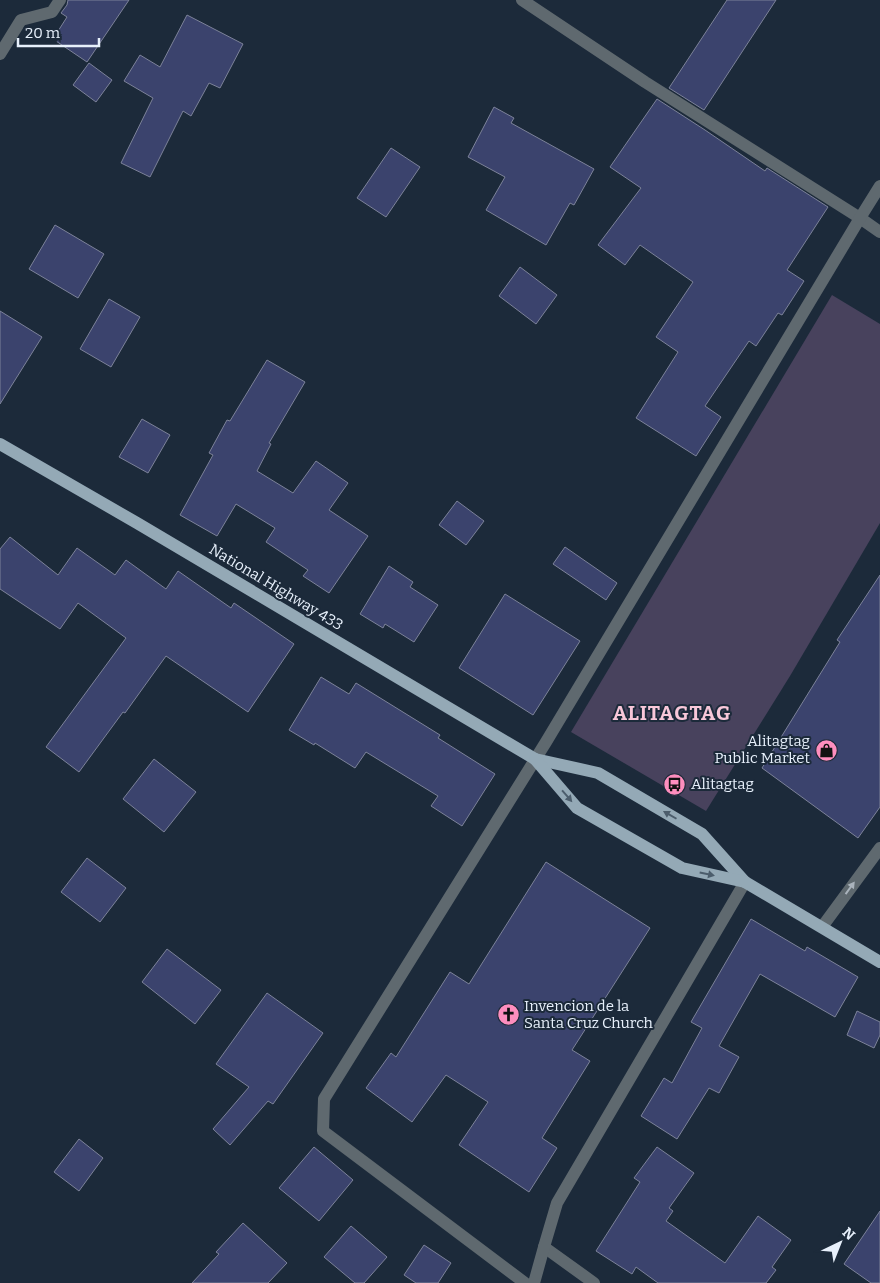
<svg xmlns="http://www.w3.org/2000/svg" width="880" height="1283" viewBox="0 0 880 1283" font-family="Bitter,serif">
	<style>
		.green { fill: #48425d }
		.building { fill: #3b436d; stroke: #7c8299 }
		.lines { fill: none; stroke-linecap: round; stroke-linejoin: round }
		.minor { stroke: #5f696f; stroke-width: 12 }
		.primary { stroke: #94a9b6; stroke-width: 12 }
		.oneway { fill: #4c5d6c }
		.oneway2 { fill: #aab3bc }
		.labels { text-anchor: middle; stroke-width: 4; stroke-linejoin: round; paint-order: stroke }
		.street-label { font-size: 15px; fill: #e7f0fb; stroke: #1c2a3a }
		.poi-label { font-size: 15px; fill: #e7f0fb; stroke: #1c2a3a; text-anchor: start }
		.district-label { font-size: 20px; font-weight: bold; letter-spacing: 1px; fill: #f8c7d9; stroke: #1c2a3a }
	</style>
	<rect width="100%" height="100%" fill="#1c2a3a"/>
	<polygon class="green" points="832,295 880,324 880,523 790,676 706,811 571,732"/>
	<g class="building">
		<polygon points="68,0 129,0 87,62 53,39 67,17 61,13 67,5"/>
		<polygon points="727,0 776,0 704,110 669,88"/>
		<polygon points="187,15 243,44 220,88 209,83 191,116 183,111 150,177 121,163 153,98 124,81 140,55 160,67"/>
		<polygon points="89,63 112,80 96,102 73,85"/>
		<polygon points="657,99 705,130 765,171 767,168 828,207 787,270 804,281 782,315 778,313 756,346 749,341 705,406 721,417 696,456 636,418 678,352 656,337 693,282 640,245 625,265 598,245 641,188 610,167"/>
		<polygon points="494,107 514,118 511,123 594,169 574,205 570,203 546,245 486,210 505,177 468,157"/>
		<polygon points="391,148 420,167 386,217 357,198"/>
		<polygon points="55,225 104,254 78,298 29,269"/>
		<polygon points="520,267 557,295 536,324 499,296"/>
		<polygon points="109,299 140,317 111,367 80,349"/>
		<polygon points="0,311 42,337 0,404"/>
		<polygon points="267,360 305,382 269,443 271,444 257,471 293,493 316,461 348,483 329,510 368,536 329,593 303,576 308,570 266,542 275,528 236,504 217,536 180,515 213,455 209,453 227,420 230,421"/>
		<polygon points="142,419 170,435 148,473 119,457"/>
		<polygon points="457,501 484,521 466,545 439,525"/>
		<polygon points="10,537 58,575 77,548 115,575 126,560 166,589 178,571 231,608 234,603 294,644 248,712 166,656 125,713 123,712 79,772 46,747 126,638 78,603 60,629 0,589 0,549"/>
		<polygon points="565,547 617,583 606,600 553,564"/>
		<polygon points="389,566 413,582 410,587 438,605 414,642 385,624 383,628 360,614"/>
		<polygon points="880,575 880,807 858,838 762,768 840,642 837,640"/>
		<polygon points="505,594 580,641 533,715 459,668"/>
		<polygon points="321,677 349,694 356,683 440,735 438,738 495,774 462,826 431,806 438,796 366,752 355,768 315,743 314,745 289,730"/>
		<polygon points="154,759 196,792 164,832 123,799"/>
		<polygon points="87,858 126,888 100,922 61,892"/>
		<polygon points="546,862 650,928 572,1050 590,1061 542,1138 557,1148 529,1192 459,1145 488,1102 446,1075 412,1122 366,1088 391,1053 396,1057 450,972 469,984"/>
		<polygon points="751,919 805,951 807,947 858,977 835,1017 760,974 719,1046 739,1057 719,1093 709,1088 677,1139 641,1116 664,1078 672,1083 702,1028 691,1022"/>
		<polygon points="167,949 221,990 195,1024 142,982"/>
		<polygon points="267,993 323,1033 273,1104 268,1101 230,1145 213,1129 249,1087 216,1064"/>
		<polygon points="857,1011 880,1022 880,1035 874,1048 847,1035"/>
		<polygon points="79,1139 103,1158 79,1191 54,1172"/>
		<polygon points="314,1147 353,1180 319,1221 279,1188"/>
		<polygon points="657,1147 694,1173 669,1208 673,1211 666,1221 725,1263 758,1216 791,1240 772,1267 776,1270 766,1283 658,1283 636,1267 632,1274 596,1251 640,1182 634,1178"/>
		<polygon points="880,1211 880,1283 871,1283 844,1264"/>
		<polygon points="243,1223 287,1263 268,1283 192,1283 219,1254 216,1252"/>
		<polygon points="351,1226 387,1257 364,1283 355,1283 324,1257"/>
		<polygon points="424,1245 451,1263 438,1283 416,1283 404,1275"/>
	</g>
	<g class="lines">
		<g class="minor">
			<polyline points="522,0 645,82 860,218 880,232"/>
			<polyline points="0,54 21,20 52,12 60,0"/>
			<polyline points="822,927 880,848"/>
			<polyline points="544,1247 594,1283"/>
			<polyline points="525,1283 323,1131 324,1099 546,742 860,218 880,186"/>
			<polyline points="534,1283 544,1247 557,1203 745,882"/>
		</g>
		<g class="primary">
			<polyline points="0,444 137,523 535,759 598,773 702,834 745,882"/>
			<polyline points="535,759 577,808 682,868 745,882 880,962"/>
		</g>
	</g>
	<defs><path id="oneway-solid" d="M-6-.8H1V-3.2L6.5 0L1 3.2V.8H-6Z" transform="scale(1.25)"/></defs>
	<g class="oneway">
		<use href="#oneway-solid" transform="translate(567 796) rotate(49)"/>
		<use href="#oneway-solid" transform="translate(670 815) rotate(-150)"/>
		<use href="#oneway-solid" transform="translate(707 874) rotate(12)"/>
	</g>
	<use class="oneway2" href="#oneway-solid" transform="translate(850 888) rotate(-54)"/>
	<defs>
		<symbol id="shop-disc" viewBox="-11 -11 22 22"><circle r="9.5" fill="#fe8ebe" stroke="#1c2a3a"/><path d="M-5-2.5h2.3a2.7 3.5 0 0 1 5.4 0H5L5.5 6h-11ZM-1.5-2.5h3a1.5 2.3 0 0 0-3 0Z" fill="#111"/></symbol>
		<symbol id="bus-disc" viewBox="-11 -11 22 22"><circle r="9.5" fill="#fe8ebe" stroke="#1c2a3a"/><path d="M-5-6H5V4H4V6H2V4H-2V6H-4V4H-5ZM-3.5-4V0h7V-4ZM-3.5 1.2v1.5H-2V1.2ZM2 1.2v1.5H3.5V1.2Z" fill="#111"/></symbol>
		<symbol id="church-disc" viewBox="-11 -11 22 22"><circle r="9.5" fill="#fe8ebe" stroke="#1c2a3a"/><path d="M-1.2-6h2.4v3.5h3.3v2.4h-3.3V6h-2.4V-.1h-3.3v-2.4h3.3Z" fill="#111"/></symbol>
	</defs>
	<g fill-rule="evenodd">
		<use href="#shop-disc" x="814" y="738" width="25" height="25"/>
		<use href="#bus-disc" x="662" y="772" width="25" height="25"/>
		<use href="#church-disc" x="496" y="1002" width="25" height="25"/>
	</g>
	<g class="labels">
		<g class="street-label">
			<text transform="translate(276 587) rotate(31)" y="5">National Highway 433</text>
		</g>
		<g class="poi-label">
			<text x="810" y="746" text-anchor="end">Alitagtag<tspan x="810" dy="17">Public Market</tspan></text>
			<text x="691" y="789">Alitagtag</text>
			<text x="524" y="1011">Invencion de la<tspan x="524" dy="17">Santa Cruz Church</tspan></text>
		</g>
		<g class="district-label">
			<text x="672" y="720">ALITAGTAG</text>
		</g>
	</g>
	<g transform="translate(840 1243) rotate(43)" stroke="#1c2a3a" stroke-width="4" paint-order="stroke">
	<path d="M0-4L9 19L0 12L-9 19Z" fill="#e7f0fb"/>
	<text y="-8" font-size="14" font-weight="bold" text-anchor="middle" fill="#e7f0fb">N</text>
	</g>
	<path d="M18 38v8h81v-8" fill="none" stroke="#e7f0fb" stroke-width="2.5"/>
	<text x="25" y="38" font-size="15" fill="#e7f0fb" stroke="#1c2a3a" stroke-width="4" paint-order="stroke">20 m</text>
</svg>
